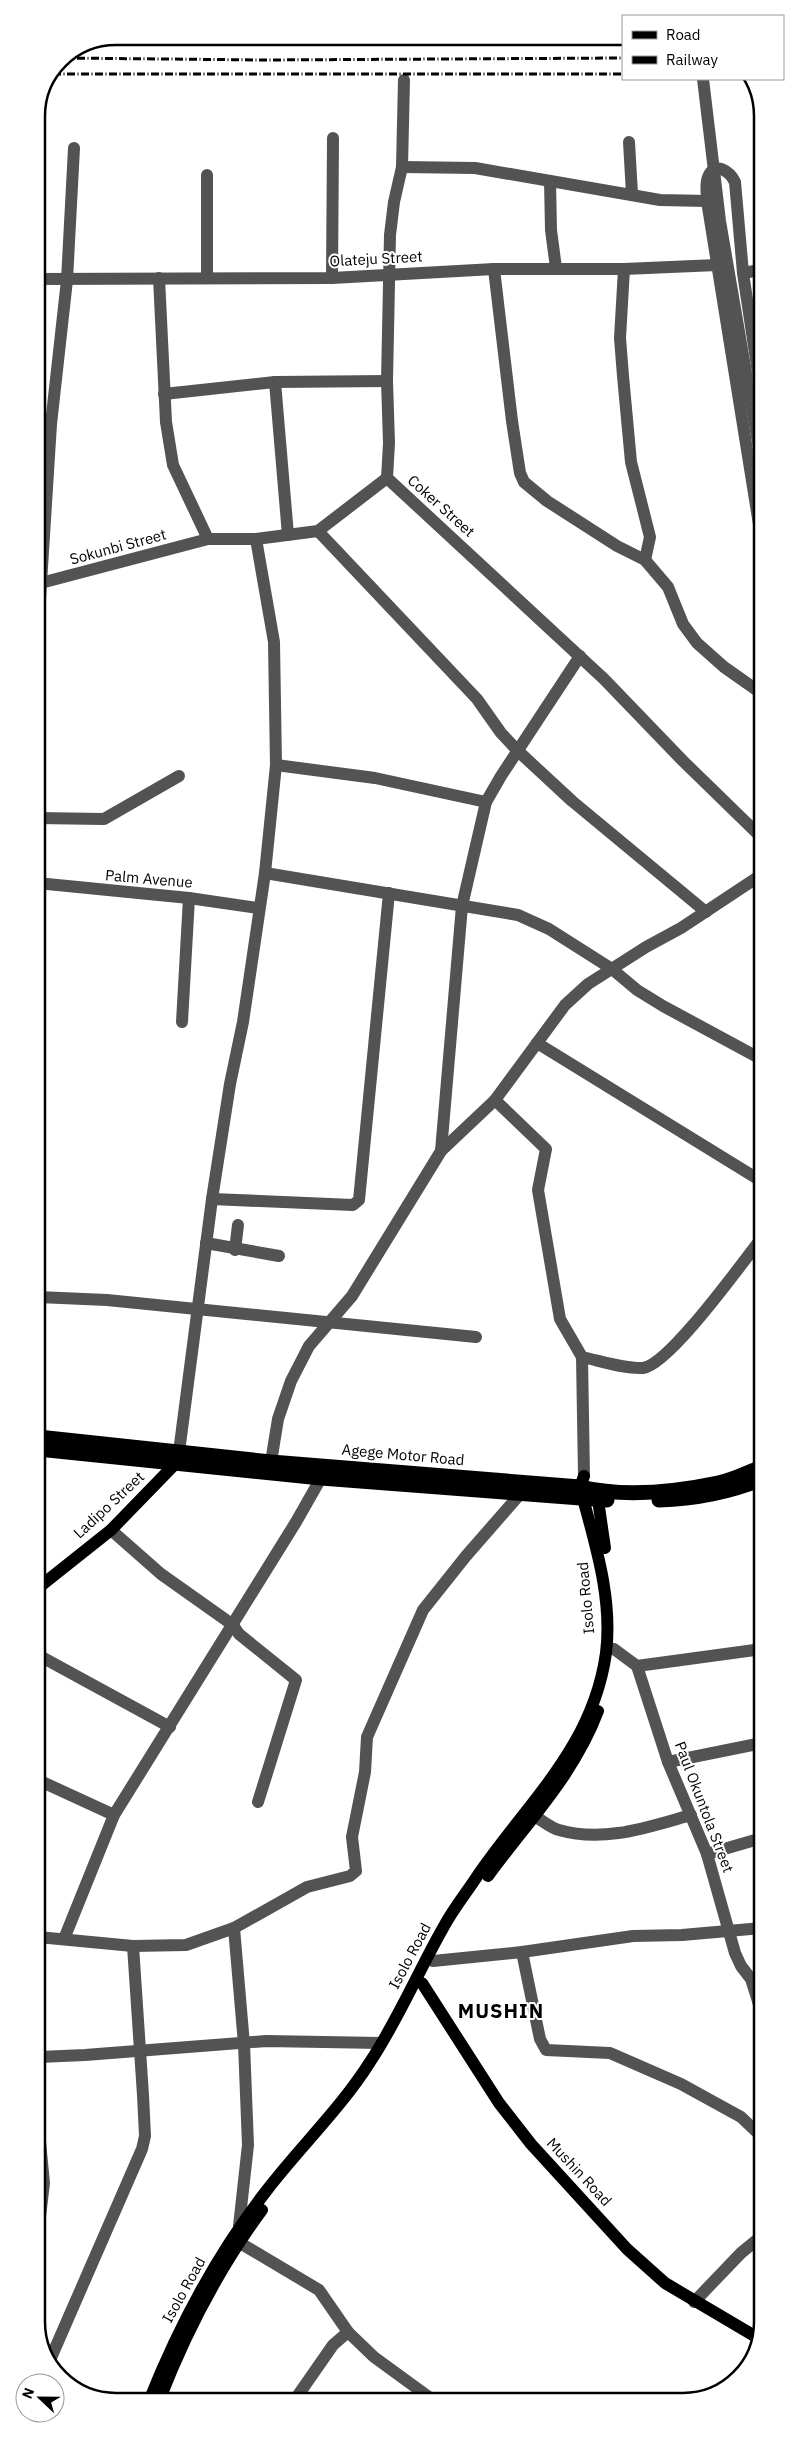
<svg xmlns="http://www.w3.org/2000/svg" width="799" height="2438" viewBox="0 0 799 2438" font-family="'IBM Plex Sans',sans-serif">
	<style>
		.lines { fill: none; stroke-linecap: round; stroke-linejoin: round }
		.minor { stroke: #535353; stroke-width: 12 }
		.major { stroke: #000; stroke-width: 12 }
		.highway { stroke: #000; stroke-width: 15 }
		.rail { stroke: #000; stroke-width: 3; stroke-dasharray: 8 2.5 1 2.5; stroke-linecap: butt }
		.labels { text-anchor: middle; stroke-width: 4; stroke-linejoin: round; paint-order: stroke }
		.street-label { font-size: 15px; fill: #000; stroke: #fff }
		.district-label { font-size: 20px; font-weight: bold; letter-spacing: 1px; fill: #000; stroke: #fff }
		.rim { fill: none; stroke: #000; stroke-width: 2.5 }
	</style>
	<rect width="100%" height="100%" fill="#fff"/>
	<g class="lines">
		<g class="minor">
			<polyline points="703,79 720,221 761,460"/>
			<polyline points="404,80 402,167 394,202 390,235 387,381 389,443 387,478 604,679 682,760 761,837"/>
			<polyline points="629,142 632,194"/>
			<polyline points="402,167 475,168 660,200 707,201"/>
			<polyline points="550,181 551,230 556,268"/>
			<polyline points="494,269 512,421 520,473 524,482 547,501 617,546 645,560 668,587 683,624 697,643 724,667 761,693"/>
			<polyline points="624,269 620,338 623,376 631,462 650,537 645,560"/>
			<polyline points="743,273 760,270"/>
			<polyline points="159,278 166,422 173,465 208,539"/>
			<polyline points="207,278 207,175"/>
			<polyline points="332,278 333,138"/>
			<polyline points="37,279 332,278 494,269 624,269 717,265"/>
			<polyline points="275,382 288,535"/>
			<path d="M760 386 743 273 735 182C730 172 715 160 708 177 705 184 707 193 707 201L761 537"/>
			<polyline points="164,394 275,382 387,381"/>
			<polyline points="37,425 51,424"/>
			<polyline points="318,531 477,699 501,733 518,751 572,801 706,912"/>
			<polyline points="37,584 208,539 256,539 318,531 387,478"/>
			<polyline points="37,647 51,424 67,280 74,148"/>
			<polyline points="276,765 375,778 486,802"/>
			<polyline points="37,818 104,819 179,776"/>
			<polyline points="265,873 518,915 549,929 612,969 637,990 663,1006 761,1059"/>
			<polyline points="37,883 189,898 258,908"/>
			<polyline points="182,1022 189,898"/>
			<polyline points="537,1043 761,1181"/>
			<polyline points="495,1100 546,1149 538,1190 560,1319 582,1357 584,1476"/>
			<polyline points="441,1151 462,906 486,802 501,776 580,656"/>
			<polyline points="212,1199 353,1205 359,1200 389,893"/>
			<polyline points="206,1243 279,1256"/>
			<polyline points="235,1250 238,1225"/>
			<polyline points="38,1297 107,1300 476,1337"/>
			<path d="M582 1357C601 1361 624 1369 643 1368 669 1365 742 1263 761 1239"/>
			<polyline points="179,1452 212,1199 230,1084 243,1022 265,873 276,765 274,642 256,539"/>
			<polyline points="271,1462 278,1419 291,1381 309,1346 352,1296 441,1151 495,1100 565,1005 588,984 646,947 681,928 761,875"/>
			<polyline points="111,1530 161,1574 233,1625 239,1634 296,1680 258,1802"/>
			<polyline points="614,1649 637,1666 668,1762 707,1854 735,1953 741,1966 751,1979 762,2014"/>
			<polyline points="38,1655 170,1727"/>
			<polyline points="637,1666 762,1649"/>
			<polyline points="668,1762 762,1743"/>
			<polyline points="38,1780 114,1815"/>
			<path d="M536 1817C543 1821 551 1828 559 1830 604 1843 648 1827 691 1815"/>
			<polyline points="707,1854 762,1838"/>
			<polyline points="38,1937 133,1946 186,1945 234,1928"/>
			<polyline points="64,1939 114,1815 296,1522 321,1478"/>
			<polyline points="522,1952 540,2039 546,2050 610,2053 681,2084 741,2117 763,2138"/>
			<polyline points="433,1961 522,1952 633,1936 682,1935 762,1928"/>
			<polyline points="39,2057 85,2055 266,2041 381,2043"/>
			<polyline points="39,2131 44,2183 39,2225"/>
			<polyline points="239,2226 248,2145 244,2044 234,1928 307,1887 350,1876 356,1871 352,1837 365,1772 367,1737 423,1610 466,1556 521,1493"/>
			<polyline points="240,2243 319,2290 348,2332 374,2357 433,2400"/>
			<polyline points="694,2302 741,2253 763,2235"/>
			<polyline points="50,2360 142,2149 145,2136 143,2095 133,1946"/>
			<polyline points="294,2401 333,2345 348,2332"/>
		</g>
		<g class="major">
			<polyline points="594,1492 598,1500 605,1548"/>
			<polyline points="38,1588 111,1530 177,1462 178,1458"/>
			<path d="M488 1876C528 1821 574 1775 598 1711"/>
			<polyline points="422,1983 499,2103 531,2144 627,2249 665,2283 758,2338"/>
			<path d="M149 2401C179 2326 217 2254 267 2190 300 2147 341 2108 370 2062 398 2020 418 1972 443 1928 453 1909 467 1892 478 1875 528 1802 593 1747 606 1653 613 1596 594 1541 580 1487L584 1476"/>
			<path d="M159 2401C185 2334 219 2268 262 2210"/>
		</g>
		<g class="highway">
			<path d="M38 1437 271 1462 580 1487C623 1497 675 1492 718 1483 733 1480 748 1472 762 1467"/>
			<polyline points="38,1449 321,1478 607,1500"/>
			<path d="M659 1500C694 1499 730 1492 762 1479"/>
		</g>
		<g class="rail">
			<polyline points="63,58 264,60 623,58"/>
			<polyline points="53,74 623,74"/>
		</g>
	</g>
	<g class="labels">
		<g class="street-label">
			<text transform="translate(376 259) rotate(-3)" y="5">Olateju Street</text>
			<text transform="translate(441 506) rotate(42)" y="5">Coker Street</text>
			<text transform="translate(118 547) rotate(-15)" y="5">Sokunbi Street</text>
			<text transform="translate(149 879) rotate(5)" y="5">Palm Avenue</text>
			<text transform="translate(403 1455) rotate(5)" y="5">Agege Motor Road</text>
			<text transform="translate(109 1505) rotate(-43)" y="5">Ladipo Street</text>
			<text transform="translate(586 1598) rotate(-95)" y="5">Isolo Road</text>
			<text transform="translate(704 1807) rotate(69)" y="5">Paul Okuntola Street</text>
			<text transform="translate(410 1956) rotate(-62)" y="5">Isolo Road</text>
			<text transform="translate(579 2172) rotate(47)" y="5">Mushin Road</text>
			<text transform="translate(184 2290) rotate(-61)" y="5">Isolo Road</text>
		</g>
		<g class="district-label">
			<text x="501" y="2018">MUSHIN</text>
		</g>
	</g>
	<path d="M0 0H799V2438H0ZM116 45H683A71 71 0 0 1 754 116V2322A71 71 0 0 1 683 2393H116A71 71 0 0 1 45 2322V116A71 71 0 0 1 116 45Z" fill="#fff" fill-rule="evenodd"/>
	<path class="rim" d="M116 45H683A71 71 0 0 1 754 116V2322A71 71 0 0 1 683 2393H116A71 71 0 0 1 45 2322V116A71 71 0 0 1 116 45Z"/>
	<rect x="622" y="15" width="162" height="65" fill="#ffffff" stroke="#999999"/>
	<rect x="632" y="31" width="25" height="8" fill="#000000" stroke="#999999"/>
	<text x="666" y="40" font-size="15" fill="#000000">Road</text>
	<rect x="632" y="56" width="25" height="8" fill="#000000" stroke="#999999"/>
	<text x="666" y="65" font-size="15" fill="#000000">Railway</text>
	<g transform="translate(40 2398) rotate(292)"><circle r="24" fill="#ffffff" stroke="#999999"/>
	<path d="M0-4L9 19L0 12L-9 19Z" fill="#000000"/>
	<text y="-8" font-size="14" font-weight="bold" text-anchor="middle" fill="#000000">N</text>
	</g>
</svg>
